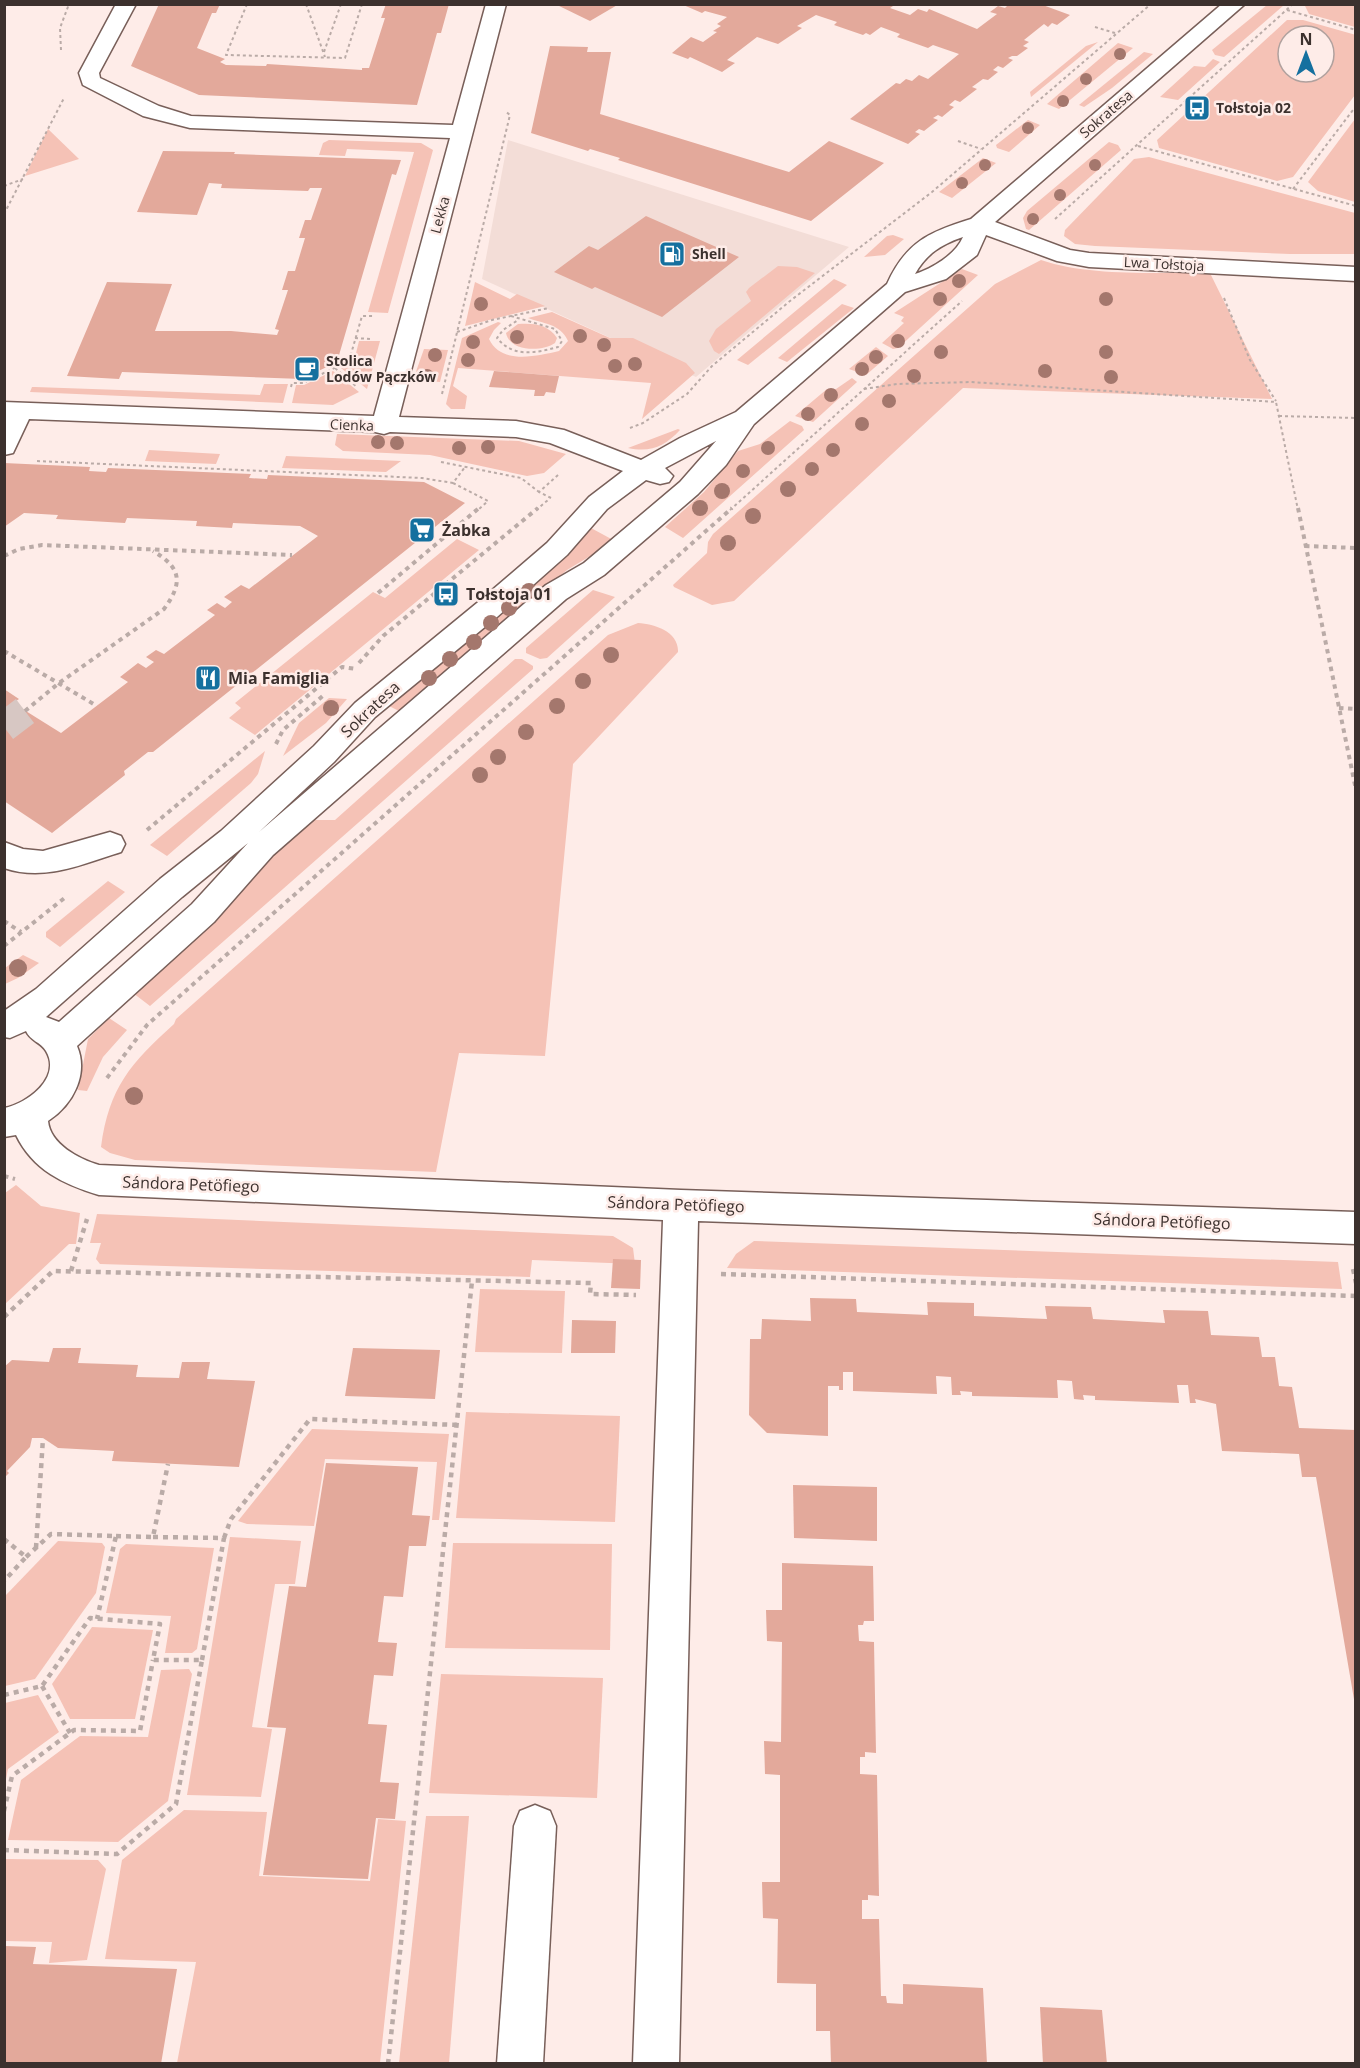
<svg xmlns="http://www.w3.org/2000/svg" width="1360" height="2068" viewBox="0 0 1360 2068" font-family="'Open Sans',sans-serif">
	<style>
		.built { fill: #f3ddd7 }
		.green { fill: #f5c2b6; fill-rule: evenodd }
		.building { fill: #e3a99b }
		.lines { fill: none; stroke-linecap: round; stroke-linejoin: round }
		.minor-tunnel { stroke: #d7c7c3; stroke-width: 30; stroke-dasharray: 30 15; stroke-linecap: butt }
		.minor-casing { stroke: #785f59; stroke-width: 3 }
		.path-far2 { stroke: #baaba7; stroke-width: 2; stroke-dasharray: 3 3; stroke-linecap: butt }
		.path-far1 { stroke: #baaba7; stroke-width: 4; stroke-dasharray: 4.5 4.5; stroke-linecap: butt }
		.path { stroke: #baaba7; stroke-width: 4.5; stroke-dasharray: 5 5; stroke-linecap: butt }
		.minor { fill: #fff; fill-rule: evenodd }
		.tree { fill: #a4776d }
		.labels { text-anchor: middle; stroke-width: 5; stroke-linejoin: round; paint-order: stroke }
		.far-poi-label { font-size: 14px; font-weight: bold; fill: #3c312e; stroke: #feece8; text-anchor: start }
		.far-street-label { font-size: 14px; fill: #3c312e; stroke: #feece8 }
		.poi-label { font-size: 16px; font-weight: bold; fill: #3c312e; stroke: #feece8; text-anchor: start }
		.street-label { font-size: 16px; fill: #3c312e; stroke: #feece8 }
	</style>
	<rect width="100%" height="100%" fill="#feece8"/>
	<polygon class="built" points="508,140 849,247 696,377 482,279"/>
	<g class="green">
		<polygon points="1307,4 1355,5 1355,27 1309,14 1305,6"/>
		<polygon points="1267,5 1284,5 1224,57 1215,55 1212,50"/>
		<path d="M1287 20H1303L1356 35 1355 95 1293 177 1277 181 1159 148 1157 140ZM1288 36H1324V72H1288Z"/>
		<polygon points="1098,42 1031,97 1030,92 1086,46"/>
		<polygon points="1118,43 1133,48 1059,109 1047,104"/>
		<polygon points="1144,52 1153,54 1112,88 1084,107 1079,105"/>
		<polygon points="1213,59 1220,62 1178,100 1160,97 1194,66 1205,67"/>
		<polygon points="1355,119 1355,202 1318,191 1308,182"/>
		<polygon points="1028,120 1040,125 1009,152 997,148 996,145"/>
		<polygon points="48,129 79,159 25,176"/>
		<polygon points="329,140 421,143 433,150 388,313 368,312 414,152 347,149 345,156 319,155 323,143"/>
		<polygon points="1109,142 1118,145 1121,150 1029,230 1026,229 1023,218 1027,211"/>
		<polygon points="1149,157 1355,213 1355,254 1290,254 1095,246 1075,244 1064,236 1065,230 1134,159"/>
		<polygon points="983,158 996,163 952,198 939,192"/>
		<polygon points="893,235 904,239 885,255 864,257 887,236"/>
		<path d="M1041 260C1091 277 1157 272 1210 273L1272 399 963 388 734 601 712 605 674 587 673 585 707 553 708 542 713 534 995 284Z"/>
		<polygon points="778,266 797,267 815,273 719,354 714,351 709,341 716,329 751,301 746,292 749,288"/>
		<polygon points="962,269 978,275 898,348 893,349 882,343 904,323 901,321 904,317 894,313"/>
		<polygon points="834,279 847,285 748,365 737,360"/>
		<polygon points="475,282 510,299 517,294 545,306 465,326"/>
		<polygon points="842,304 854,308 787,362 778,358"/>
		<path d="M552 312 610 338H633L686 363 695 373 642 419 651 383 458 368 453 386 467 396 465 409H451L446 404 462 338 498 322 501 323 494 330 489 339C501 365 537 356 559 351L568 341C560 323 543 324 528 318Z"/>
		<path d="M518 324C533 323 548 324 557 338L555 343C542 352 510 352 506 333Z"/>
		<polygon points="359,341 380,341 367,389 341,368 354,361"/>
		<polygon points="876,347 888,356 866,375 849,369"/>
		<polygon points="424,349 448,350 440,382 413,380"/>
		<polygon points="333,371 359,392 333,405 292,403 296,385 304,385"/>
		<polygon points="852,378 857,382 813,422 795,416 827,389 836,389"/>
		<polygon points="264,384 288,384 283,403 30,392 32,387 35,387 260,395"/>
		<polygon points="790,421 802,426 804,430 683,538 665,527 704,492 738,451 760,444"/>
		<path d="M678 429 680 430C665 446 651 453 628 448Z"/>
		<polygon points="337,434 519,441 566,454 544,473 527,476 430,455 343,451 335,445"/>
		<polygon points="149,450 220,454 216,464 145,461"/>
		<polygon points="286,456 401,461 386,472 282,468"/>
		<polygon points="591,528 615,541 567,570 399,711 385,704"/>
		<polygon points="457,539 479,550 255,735 229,718 241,708 235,703 373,592 385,598"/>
		<polygon points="593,590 615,597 547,658 540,659 526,653 526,648"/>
		<path d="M638 623C655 624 679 632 678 652L573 764 545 1056 459 1053 436 1172 135 1160 110 1153 101 1147C109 1087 131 1063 174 1024L176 1019 608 635Z"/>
		<polygon points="515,659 522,659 533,666 533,669 150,1006 133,993 225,910 287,840 309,820 335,820"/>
		<polygon points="329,698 347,699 326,723 283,756 299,723"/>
		<polygon points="265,751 258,774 251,783 167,856 150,845"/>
		<polygon points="108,881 125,892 60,947 46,937 46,932"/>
		<polygon points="23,955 39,963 18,978 5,984 5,968"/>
		<polygon points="109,1018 127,1030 103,1057 87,1091 78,1090 88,1039"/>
		<polygon points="16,1185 41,1206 80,1213 76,1244 69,1244 5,1304 5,1193"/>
		<polygon points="97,1214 613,1236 633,1248 635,1264 532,1260 530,1277 100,1264 96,1259 101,1243 90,1243"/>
		<polygon points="754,1241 1338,1262 1342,1289 727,1268 736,1254"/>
		<polygon points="480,1289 565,1291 562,1353 475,1352"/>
		<polygon points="466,1412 620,1416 615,1522 456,1518"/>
		<polygon points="312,1429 449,1434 439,1520 432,1520 437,1462 325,1459 314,1526 247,1524 238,1521"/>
		<polygon points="230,1537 301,1541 295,1584 275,1584 252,1727 272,1729 261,1797 187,1795"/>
		<polygon points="58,1541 102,1543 105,1547 96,1593 35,1679 5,1686 5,1596"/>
		<polygon points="453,1543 612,1544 610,1650 445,1648"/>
		<polygon points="126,1544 214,1548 197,1649 192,1653 165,1653 171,1616 106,1613 120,1549"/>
		<polygon points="92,1627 153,1630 135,1719 70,1719 52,1684"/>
		<polygon points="189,1669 192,1674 168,1801 118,1842 8,1840 21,1780 80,1736 148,1737 161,1670"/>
		<polygon points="441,1674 603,1678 597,1798 429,1793"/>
		<polygon points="38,1695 59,1732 8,1769 5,1784 5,1703"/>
		<polygon points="184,1810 267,1812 259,1876 370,1881 378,1819 406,1821 380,2063 177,2063 196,1962 105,1959 122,1860"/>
		<polygon points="426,1816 469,1816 449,2063 399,2063"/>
		<polygon points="5,1859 98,1860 106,1869 87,1960 49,1963 52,1942 5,1941"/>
	</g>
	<g class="building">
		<polygon points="159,4 220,4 216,13 212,13 197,48 225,59 220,62 226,65 266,66 267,64 362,70 362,68 369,68 385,18 381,18 386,4 449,4 441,33 437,33 417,105 199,95 131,66"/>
		<polygon points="555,4 619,4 590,21"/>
		<polygon points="681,4 889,4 893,6 890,8 910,15 918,9 927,12 929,9 977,29 997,14 990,12 998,6 1005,8 1009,4 1040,4 1070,15 1057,25 1052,23 1048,27 1044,24 1024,40 1029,42 1023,46 1028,48 1017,56 1012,56 1008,58 1013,60 1003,68 998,66 993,70 998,72 988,80 983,79 972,87 977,89 960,102 955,100 949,105 954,107 942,117 938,115 933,118 938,120 924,131 919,129 915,132 920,134 908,144 850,119 896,83 900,84 906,79 912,81 919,75 928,79 959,54 933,45 928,48 897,37 900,34 881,27 870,35 866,33 863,35 834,25 837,22 816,15 797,26 802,28 778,44 757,37 727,60 735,63 722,72 690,57 688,59 672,53 691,37 703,42 717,32 713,31 721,26 717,24 727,17 705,11 702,13"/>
		<polygon points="550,46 588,47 587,52 611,52 600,114 789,172 829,141 884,163 811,221 618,160 620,158 590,149 588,151 531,133"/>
		<polygon points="163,151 235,152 234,154 401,160 396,175 392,174 337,362 302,379 122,372 119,379 67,376 107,282 172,284 155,331 231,331 277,335 279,330 275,329 288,290 282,290 288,271 295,271 305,238 299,238 305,220 311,220 322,188 310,188 308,191 221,188 222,184 209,183 197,215 137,212"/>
		<polygon points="646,216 739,257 662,317 595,287 592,289 554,272 589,246 598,250"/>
		<polygon points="494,371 559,376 555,393 546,392 544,396 534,396 535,390 489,387"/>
		<polygon points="4,463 90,467 89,471 106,472 108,468 251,474 249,478 267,479 268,475 424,482 465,503 153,752 148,752 124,771 125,775 52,833 4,801 4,689 19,699 13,703 61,733 128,682 120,677 138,663 146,668 154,662 146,657 156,650 164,654 215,615 207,610 217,603 225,608 232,602 224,597 241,585 249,589 318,536 300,526 233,523 232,528 196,526 197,521 127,518 125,523 56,519 58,515 24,513 4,527"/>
		<polygon points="613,1259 641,1260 640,1289 611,1288"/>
		<polygon points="810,1298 856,1299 857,1312 928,1315 927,1302 974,1303 974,1316 1047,1319 1045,1306 1091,1307 1093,1319 1165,1323 1163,1310 1208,1311 1211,1335 1259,1337 1262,1357 1275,1357 1279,1386 1292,1387 1299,1428 1356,1430 1356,1711 1316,1477 1302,1477 1299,1454 1222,1451 1216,1404 1195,1399 1196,1403 1190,1403 1188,1385 1177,1385 1179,1403 1095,1400 1095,1396 1083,1395 1084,1400 1074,1399 1072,1381 1057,1380 1058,1398 972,1396 972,1392 960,1391 961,1395 952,1395 951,1377 936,1376 937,1394 853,1391 853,1372 843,1372 843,1390 839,1390 839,1386 828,1386 828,1436 767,1433 749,1415 750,1339 761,1339 762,1319 811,1321"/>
		<polygon points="572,1320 616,1321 615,1353 571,1353"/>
		<polygon points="53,1348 81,1348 78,1363 138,1365 136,1377 179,1378 182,1362 210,1362 207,1379 255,1381 239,1467 112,1461 114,1451 58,1448 43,1438 32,1438 30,1447 7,1471 9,1473 4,1478 4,1367 12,1360 49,1362"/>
		<polygon points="353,1348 440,1350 435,1399 345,1396"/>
		<polygon points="326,1463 418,1467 412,1515 430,1516 426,1546 409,1546 403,1597 384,1596 378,1642 397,1643 393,1676 374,1675 368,1724 387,1725 380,1782 399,1783 395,1819 376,1818 368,1879 263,1875 286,1728 267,1727 289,1586 306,1587"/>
		<polygon points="793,1485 877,1487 877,1541 794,1538"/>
		<polygon points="782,1563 873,1566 874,1621 864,1621 863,1625 858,1625 859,1641 874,1642 876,1753 865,1752 865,1757 860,1757 860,1774 877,1775 879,1896 868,1895 868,1900 862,1900 862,1919 879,1919 881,1996 886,1996 887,2003 903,2004 903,1984 983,1988 987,2064 831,2064 830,2031 816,2031 816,1984 777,1983 778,1919 763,1918 762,1882 780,1882 780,1775 765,1774 764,1741 781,1742 782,1642 767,1641 766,1610 782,1610"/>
		<polygon points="4,1946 36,1947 33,1964 177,1969 161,2064 4,2064"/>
		<polygon points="1040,2007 1102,2010 1107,2064 1043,2064"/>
	</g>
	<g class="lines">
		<polyline class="minor-tunnel" points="4,727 25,711"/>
		<defs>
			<g id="minor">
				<path d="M116 4H136L99 73 100 78 159 106 191 116 453 125 486 4H506L399 417 516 421 564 430 641 460 680 438 736 412 887 284C906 242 929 232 971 219L1222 4H1245L995 222 1070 250 1089 253 1356 267V281L1089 267 1057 261 986 235 977 255 946 279 905 292 754 424 726 465 698 494 604 575 566 599 273 855 214 922 77 1046C89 1074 73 1105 48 1121 50 1144 79 1159 99 1165L681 1190 1356 1212V1244L698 1221 679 2064H633L663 1220 99 1195C63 1184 33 1170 16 1135L4 1137V1108C27 1104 62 1078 46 1051 41 1042 30 1041 26 1031L10 1038 4 1037V1011L36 989 160 879 221 831 314 746 355 703 477 603 547 543 589 497 623 471 550 443 516 437 390 432 384 434 375 432 29 419 13 453 4 455V402L374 416 450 138 190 128 143 116 83 85 79 73ZM963 237C955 255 933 268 915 274 926 254 942 244 963 237ZM716 441 680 482 584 563 546 585 259 832 334 762 375 717 497 617 567 555 607 509 646 480 660 484 669 482 673 476 665 468ZM248 843 192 904 59 1022 46 1017 182 897Z"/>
				<path d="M110 832 121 836 125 844 121 852C82 864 45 882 4 868V842L23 849 43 851Z"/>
				<polygon points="535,1805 550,1811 556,1826 543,2064 497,2064 514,1826 520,1811"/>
			</g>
		</defs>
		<use href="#minor" class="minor-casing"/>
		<g class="path-far2">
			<polyline points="247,4 226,55 345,58 362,4"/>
			<polyline points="306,4 325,57"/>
			<polyline points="1287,10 1356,30"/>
			<polyline points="1095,27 1115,33"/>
			<polyline points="61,50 60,28 69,4"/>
			<polyline points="324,52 341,4"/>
			<polyline points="958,141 981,149"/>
			<polyline points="1138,146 1356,206"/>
			<polyline points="4,186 23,179"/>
			<polyline points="1293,189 1356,106"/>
			<polyline points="4,214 64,98"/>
			<polyline points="1055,219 1293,4"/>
			<polyline points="1224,298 1250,360 1276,401"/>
			<path d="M511 316 555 329 562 341 558 347C536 353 513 358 497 338L503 330 518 320"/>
			<polyline points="457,332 492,320 549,308"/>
			<polyline points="355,338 370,339"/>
			<polyline points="335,368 357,387"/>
			<polyline points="291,387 292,383 303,383 349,361 362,316 375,316"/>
			<polyline points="864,389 897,384 971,382 1276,402 1298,510"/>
			<polyline points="442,394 510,115 505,111"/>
			<polyline points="1279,416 1356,418"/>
			<polyline points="630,428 643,423 687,394 712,366 790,301 932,192 1151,4"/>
			<polyline points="37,461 422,478 453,483 465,467"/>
			<polyline points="441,462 521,478 539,492"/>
			<polyline points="453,483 488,501 478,510"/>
			<polyline points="551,498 539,492 559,474"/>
			<polyline points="536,510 548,500"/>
			<polyline points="730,510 962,301"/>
		</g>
		<g class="path-far1">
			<polyline points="1298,508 1356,790"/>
			<polyline points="1305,546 1356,548"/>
			<polyline points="4,556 19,549 42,545 292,555"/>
			<polyline points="378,593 479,508"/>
			<polyline points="4,651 97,706"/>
			<polyline points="359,663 383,636 538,508"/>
			<polyline points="1339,708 1356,709"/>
			<path d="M25 711 59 683 164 609C183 583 182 568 153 551"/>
			<polyline points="276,744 283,730 325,694"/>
			<polyline points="147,830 342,667 356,669"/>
			<polyline points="4,921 21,932"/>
			<polyline points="4,946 67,896"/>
			<polyline points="107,1078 147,1025 732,508"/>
			<polyline points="4,1176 15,1179"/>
		</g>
		<g class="path">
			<polyline points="1353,1269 1356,1283"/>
			<polyline points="71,1271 87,1219"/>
			<polyline points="721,1274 1356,1296"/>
			<polyline points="4,1317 53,1271 591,1283 590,1294 636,1295"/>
			<polyline points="116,1536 153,1537 168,1464"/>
			<polyline points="153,1537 224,1538 202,1660"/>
			<polyline points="224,1538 231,1519 310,1419 457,1425"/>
			<polyline points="4,1539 26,1557 4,1581"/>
			<polyline points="36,1548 43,1438"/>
			<polyline points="26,1557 51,1534 116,1536 97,1619"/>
			<polyline points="42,1686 70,1733"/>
			<polyline points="4,1695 42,1686 90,1618 160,1624 153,1660 202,1660 176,1804 117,1854 4,1850"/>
			<polyline points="4,1811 12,1776 74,1730 140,1731 153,1660"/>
			<polyline points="388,2064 472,1281"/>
		</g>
		<use href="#minor" class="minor"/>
	</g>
	<g class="tree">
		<circle cx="1120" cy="54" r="6"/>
		<circle cx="1086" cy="79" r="6"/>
		<circle cx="1063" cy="101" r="6"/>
		<circle cx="1028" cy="128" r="6"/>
		<circle cx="985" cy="165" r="6"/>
		<circle cx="1095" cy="165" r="6"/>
		<circle cx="962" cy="183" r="6"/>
		<circle cx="1060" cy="195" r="6"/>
		<circle cx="1033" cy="219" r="6"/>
		<circle cx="959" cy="281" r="7"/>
		<circle cx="940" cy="299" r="7"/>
		<circle cx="1106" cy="299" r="7"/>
		<circle cx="481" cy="304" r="7"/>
		<circle cx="580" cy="336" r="7"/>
		<circle cx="517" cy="337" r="7"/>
		<circle cx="898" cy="341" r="7"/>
		<circle cx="473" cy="342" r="7"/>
		<circle cx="604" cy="345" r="7"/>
		<circle cx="941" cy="352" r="7"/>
		<circle cx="1106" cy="352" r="7"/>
		<circle cx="435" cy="355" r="7"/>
		<circle cx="876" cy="357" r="7"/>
		<circle cx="468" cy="360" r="7"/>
		<circle cx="635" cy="364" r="7"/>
		<circle cx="615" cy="366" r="7"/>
		<circle cx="862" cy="369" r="7"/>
		<circle cx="1045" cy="371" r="7"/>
		<circle cx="427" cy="376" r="7"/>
		<circle cx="914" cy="376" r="7"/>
		<circle cx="1111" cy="377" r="7"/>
		<circle cx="831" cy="395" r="7"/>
		<circle cx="889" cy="401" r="7"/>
		<circle cx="808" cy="414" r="7"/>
		<circle cx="862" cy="424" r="7"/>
		<circle cx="378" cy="442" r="7"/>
		<circle cx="397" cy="443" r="7"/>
		<circle cx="488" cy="447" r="7"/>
		<circle cx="459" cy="448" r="7"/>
		<circle cx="768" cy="448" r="7"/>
		<circle cx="833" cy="450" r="7"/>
		<circle cx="812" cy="469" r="7"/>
		<circle cx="743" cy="471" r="7"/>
		<circle cx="788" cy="489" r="8"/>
		<circle cx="722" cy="491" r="8"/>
		<circle cx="700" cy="508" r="8"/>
		<circle cx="753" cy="516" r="8"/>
		<circle cx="728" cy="543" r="8"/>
		<circle cx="529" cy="591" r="8"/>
		<circle cx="509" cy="608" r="8"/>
		<circle cx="491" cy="623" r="8"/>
		<circle cx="474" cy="642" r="8"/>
		<circle cx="611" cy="655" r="8"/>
		<circle cx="450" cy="659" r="8"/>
		<circle cx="429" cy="678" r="8"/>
		<circle cx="583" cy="681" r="8"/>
		<circle cx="557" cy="706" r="8"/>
		<circle cx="331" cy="708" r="8"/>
		<circle cx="526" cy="732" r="8"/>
		<circle cx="498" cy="757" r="8"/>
		<circle cx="480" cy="775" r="8"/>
		<circle cx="18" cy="968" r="9"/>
		<circle cx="134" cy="1096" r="9"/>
	</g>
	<defs>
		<symbol id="bus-square" viewBox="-11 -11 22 22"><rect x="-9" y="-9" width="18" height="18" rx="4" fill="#15709f" stroke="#feece8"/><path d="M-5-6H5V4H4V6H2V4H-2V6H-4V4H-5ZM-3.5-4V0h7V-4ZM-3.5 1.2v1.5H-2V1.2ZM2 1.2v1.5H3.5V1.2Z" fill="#fff"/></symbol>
		<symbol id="fuel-square" viewBox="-11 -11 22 22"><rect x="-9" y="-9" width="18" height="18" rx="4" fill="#15709f" stroke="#feece8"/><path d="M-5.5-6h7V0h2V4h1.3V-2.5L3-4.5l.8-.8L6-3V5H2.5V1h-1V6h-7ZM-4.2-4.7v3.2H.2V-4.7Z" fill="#fff"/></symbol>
		<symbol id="cafe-square" viewBox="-11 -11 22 22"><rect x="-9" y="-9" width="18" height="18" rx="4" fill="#15709f" stroke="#feece8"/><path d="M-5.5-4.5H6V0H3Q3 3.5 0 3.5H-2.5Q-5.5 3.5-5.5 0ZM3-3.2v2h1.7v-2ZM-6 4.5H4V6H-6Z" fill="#fff"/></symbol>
		<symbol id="supermarket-square" viewBox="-11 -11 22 22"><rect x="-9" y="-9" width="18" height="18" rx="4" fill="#15709f" stroke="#feece8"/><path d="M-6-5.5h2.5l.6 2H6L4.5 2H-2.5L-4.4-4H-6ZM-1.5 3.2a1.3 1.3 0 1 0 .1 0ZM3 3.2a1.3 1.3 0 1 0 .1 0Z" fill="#fff"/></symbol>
		<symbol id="restaurant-square" viewBox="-11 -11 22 22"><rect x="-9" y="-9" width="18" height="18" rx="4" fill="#15709f" stroke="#feece8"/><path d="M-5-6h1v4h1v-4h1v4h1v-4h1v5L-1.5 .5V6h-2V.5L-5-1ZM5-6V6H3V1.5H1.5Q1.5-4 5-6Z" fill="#fff"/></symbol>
	</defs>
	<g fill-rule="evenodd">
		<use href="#bus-square" x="1182" y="93" width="30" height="30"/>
		<use href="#fuel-square" x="657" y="239" width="30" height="30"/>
		<use href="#cafe-square" x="292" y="354" width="30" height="30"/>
		<use href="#supermarket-square" x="407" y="515" width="30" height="30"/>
		<use href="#bus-square" x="431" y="579" width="30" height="30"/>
		<use href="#restaurant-square" x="193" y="663" width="30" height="30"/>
	</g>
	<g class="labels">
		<g class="far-poi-label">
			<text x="1216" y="113">Tołstoja 02</text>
			<text x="692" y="259">Shell</text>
			<text x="326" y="366">Stolica<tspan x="326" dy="16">Lodów Pączków</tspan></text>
		</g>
		<g class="far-street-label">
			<text transform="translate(1106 114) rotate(-41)" y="5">Sokratesa</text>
			<text transform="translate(440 215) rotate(-75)" y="5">Lekka</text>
			<text transform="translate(1164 264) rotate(3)" y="5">Lwa Tołstoja</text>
			<text transform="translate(352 425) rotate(2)" y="5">Cienka</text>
		</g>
		<g class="poi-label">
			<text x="442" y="536">Żabka</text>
			<text x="466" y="600">Tołstoja 01</text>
			<text x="228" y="684">Mia Famiglia</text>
		</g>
		<g class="street-label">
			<text transform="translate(370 709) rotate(-43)" y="6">Sokratesa</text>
			<text transform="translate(191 1184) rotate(2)" y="6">Sándora Petöfiego</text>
			<text transform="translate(676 1204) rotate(2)" y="6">Sándora Petöfiego</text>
			<text transform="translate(1162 1221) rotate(2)" y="6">Sándora Petöfiego</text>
		</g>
	</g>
	<rect width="1360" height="2068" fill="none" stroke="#3c312e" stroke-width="12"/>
	<g transform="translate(1306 54)"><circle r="28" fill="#feece8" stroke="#b0a19e" stroke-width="1.5"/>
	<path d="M0-4.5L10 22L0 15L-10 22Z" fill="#15709f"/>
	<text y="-9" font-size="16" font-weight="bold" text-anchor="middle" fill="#3c312e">N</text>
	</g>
</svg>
